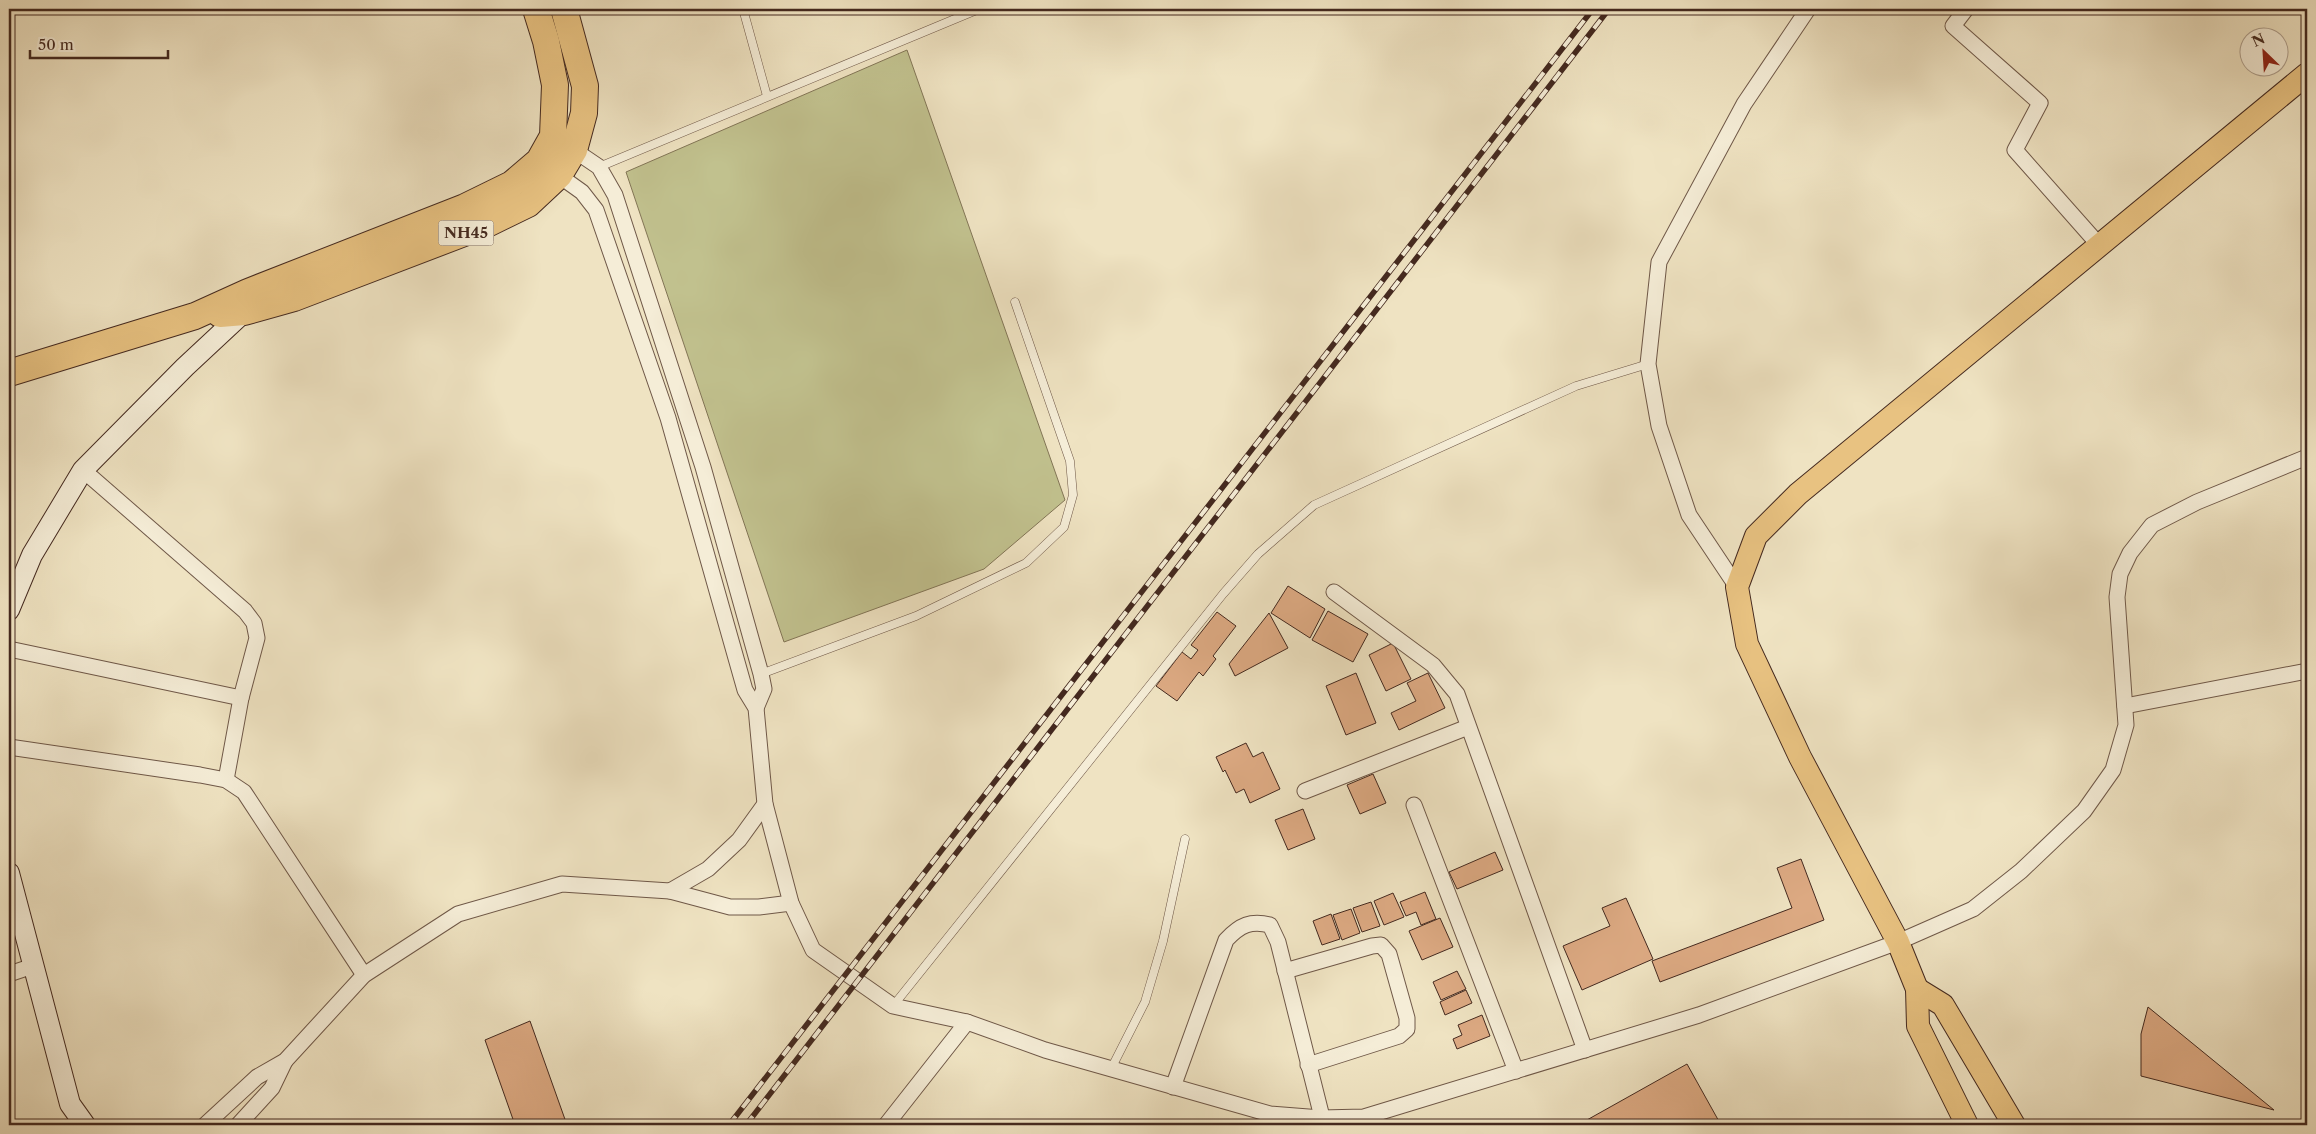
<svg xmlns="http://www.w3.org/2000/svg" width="2316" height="1134" viewBox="0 0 2316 1134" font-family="'Libre Caslon Text',serif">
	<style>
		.green { fill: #c1c18e; stroke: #827556 }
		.building { fill: #ddaa83; stroke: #44291f }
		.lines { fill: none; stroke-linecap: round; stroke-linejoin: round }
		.lane-casing { stroke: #6f5848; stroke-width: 9 }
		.street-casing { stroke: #6f5848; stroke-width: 17 }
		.secondary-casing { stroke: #44291f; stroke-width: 22 }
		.primary-casing { stroke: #44291f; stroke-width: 24 }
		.highway-casing { stroke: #44291f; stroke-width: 28 }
		.lane { stroke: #f5edd7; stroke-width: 8 }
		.street { stroke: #f5edd7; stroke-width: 15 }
		.secondary { stroke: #f5edd7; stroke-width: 20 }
		.primary { stroke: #e8c281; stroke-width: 22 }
		.highway { stroke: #e8c281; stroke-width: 26 }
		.rail-casing { stroke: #44291f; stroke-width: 5.5 }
		.rail { stroke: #f5edd7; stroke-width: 4; stroke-dasharray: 11; stroke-linecap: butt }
		.labels { text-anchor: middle; stroke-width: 4.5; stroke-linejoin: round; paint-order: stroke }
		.shield { fill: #f5edd7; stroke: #796456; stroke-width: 1 }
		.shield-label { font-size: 15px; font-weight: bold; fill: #44291f }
	</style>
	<rect width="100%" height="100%" fill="#efe3c2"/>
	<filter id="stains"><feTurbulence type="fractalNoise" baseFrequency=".004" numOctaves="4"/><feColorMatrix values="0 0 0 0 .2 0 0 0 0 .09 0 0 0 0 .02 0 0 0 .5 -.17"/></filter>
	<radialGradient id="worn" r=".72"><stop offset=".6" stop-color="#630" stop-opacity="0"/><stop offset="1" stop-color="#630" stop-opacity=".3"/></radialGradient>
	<polygon class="green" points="907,50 1065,500 984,569 784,642 626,172"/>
	<g class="building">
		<polygon points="1288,586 1325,609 1310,638 1271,613"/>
		<polygon points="1328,611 1368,634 1353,662 1312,640"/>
		<polygon points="1217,612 1236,626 1213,656 1216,659 1203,676 1199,672 1177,701 1156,686 1182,652 1191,659 1198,650 1191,645"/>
		<polygon points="1269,613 1288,648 1235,676 1229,664"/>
		<polygon points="1393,643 1411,679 1386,691 1369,655"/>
		<polygon points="1356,673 1376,723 1346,735 1326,686"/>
		<polygon points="1428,673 1445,708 1399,730 1391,713 1416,701 1407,683"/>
		<polygon points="1246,743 1253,757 1263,752 1280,789 1250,803 1244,789 1236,793 1225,770 1223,772 1216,757"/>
		<polygon points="1373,774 1386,803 1360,814 1347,785"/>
		<polygon points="1303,809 1315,839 1288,850 1275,820"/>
		<polygon points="1495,852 1503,870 1457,889 1449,872"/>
		<polygon points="1801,859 1824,920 1660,982 1652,961 1792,908 1777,868"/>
		<polygon points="1425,892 1436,919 1421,925 1416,912 1406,916 1400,902"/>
		<polygon points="1393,893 1404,917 1384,925 1374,901"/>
		<polygon points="1626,898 1653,959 1582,990 1563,946 1610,926 1602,908"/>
		<polygon points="1371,902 1380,926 1362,932 1353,908"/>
		<polygon points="1351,909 1360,933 1342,940 1333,915"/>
		<polygon points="1331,914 1340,939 1322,945 1313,921"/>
		<polygon points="1440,918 1453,947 1422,960 1409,931"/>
		<polygon points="1457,971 1466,989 1441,1000 1433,982"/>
		<polygon points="1466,990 1472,1003 1445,1015 1440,1002"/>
		<polygon points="2148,1007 2274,1110 2141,1076 2141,1034"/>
		<polygon points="1482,1015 1490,1036 1457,1049 1453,1039 1462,1035 1458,1025"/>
		<polygon points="530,1021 567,1125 515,1125 485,1040"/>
		<polygon points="1687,1064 1721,1125 1578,1125"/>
	</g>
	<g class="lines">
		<defs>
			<g id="lane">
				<polyline points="743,9 767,96"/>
				<polyline points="599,167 979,9"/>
				<polyline points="761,674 916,616 1026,563 1064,527 1073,495 1070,461 1015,302"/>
				<polyline points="893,1006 1223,594 1258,554 1314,505 1576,386 1648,364"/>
				<polyline points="1111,1069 1145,1002 1163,941 1185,839"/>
			</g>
			<g id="street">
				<polyline points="1966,9 1953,26 2040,103 2015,150 2099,245"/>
				<polyline points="568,146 599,167 615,195 703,467 761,674 764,689 756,708"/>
				<polyline points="554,172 582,192 596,210 668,418 745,690 756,708 765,804 791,903 813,950 893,1006 967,1022 1045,1050 1270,1114 1321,1118 1364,1117 1699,1015 1898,942 1973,909 2021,871 2084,811 2113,770 2126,725 2117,597 2120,574 2130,553 2152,525 2197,502 2307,457"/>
				<polyline points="83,470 245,611 254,623 257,638 241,698 226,780"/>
				<polyline points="1737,587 1689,515 1659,426 1648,364 1659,262 1744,104 1808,9"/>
				<polyline points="1334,592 1433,665 1457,694 1585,1050"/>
				<polyline points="9,649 241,698"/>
				<polyline points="2125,706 2307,671"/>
				<polyline points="9,747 200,775 226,780 244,792 364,975"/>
				<polyline points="1305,791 1468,727"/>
				<polyline points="1414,805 1516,1071"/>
				<polyline points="670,891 708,869 739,840 765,804"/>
				<polyline points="1285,971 1372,946 1381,945 1389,954 1407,1018 1407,1029 1399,1036 1308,1065"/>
				<polyline points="9,974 33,966"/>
				<path d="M1173 1087 1226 940C1240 925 1251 920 1270 925L1278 942 1324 1125"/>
				<polyline points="205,1125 257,1077 285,1061 364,975 458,914 562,884 670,891 730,907 759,907 791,903"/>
				<polyline points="238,1125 272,1088 285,1061"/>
				<polyline points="886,1125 967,1022"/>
			</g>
			<g id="secondary">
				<polyline points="9,610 32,555 83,470 185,367 244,312 245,306"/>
				<polyline points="9,873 70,1104 85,1125"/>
			</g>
			<g id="primary">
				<polyline points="1917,989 1943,1005 2014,1125"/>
				<polyline points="1967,1125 1918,1026 1917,989 1898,942 1800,757 1747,644 1737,587 1756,536 1798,494 2307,74"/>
			</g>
			<g id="highway">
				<polyline points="220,314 244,312 294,298 485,225 528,204 559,175 574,150 584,113 585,86 564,9"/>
				<polyline points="9,373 195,316 248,292 465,207 512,184 539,161 553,136 555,85 546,41 536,9"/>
			</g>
		</defs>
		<use href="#lane" class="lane-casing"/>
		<use href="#street" class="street-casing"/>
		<use href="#secondary" class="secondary-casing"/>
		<use href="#primary" class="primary-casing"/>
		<use href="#highway" class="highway-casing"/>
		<use href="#lane" class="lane"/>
		<use href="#street" class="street"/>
		<use href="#secondary" class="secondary"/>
		<use href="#primary" class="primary"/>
		<use href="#highway" class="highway"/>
		<defs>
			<g id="rail">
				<polyline points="729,1125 1593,9"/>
				<polyline points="746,1125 1609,9"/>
			</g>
		</defs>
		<use href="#rail" class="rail-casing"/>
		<use href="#rail" class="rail"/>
	</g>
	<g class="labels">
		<rect class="shield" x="438.5" y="220.5" width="55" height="25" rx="4"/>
		<g class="shield-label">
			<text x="466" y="238">NH45</text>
		</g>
	</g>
	<rect width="2316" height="1134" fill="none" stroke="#efe3c2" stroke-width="30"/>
	<rect x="10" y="10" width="2296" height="1114" fill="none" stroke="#44291f" stroke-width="2.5"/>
	<rect x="15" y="15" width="2286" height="1104" fill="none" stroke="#44291f"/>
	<g transform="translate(2264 52) rotate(335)"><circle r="24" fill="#f5edd7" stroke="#ae9f8d"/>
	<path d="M0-4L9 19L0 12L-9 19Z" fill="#8f2418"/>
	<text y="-8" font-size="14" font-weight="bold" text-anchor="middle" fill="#44291f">N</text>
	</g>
	<path d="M30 50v8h138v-8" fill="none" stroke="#44291f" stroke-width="2.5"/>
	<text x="38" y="50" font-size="15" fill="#44291f" stroke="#f5edd7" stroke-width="4" paint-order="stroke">50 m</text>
	<rect width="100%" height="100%" filter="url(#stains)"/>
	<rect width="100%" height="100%" fill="url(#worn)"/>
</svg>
